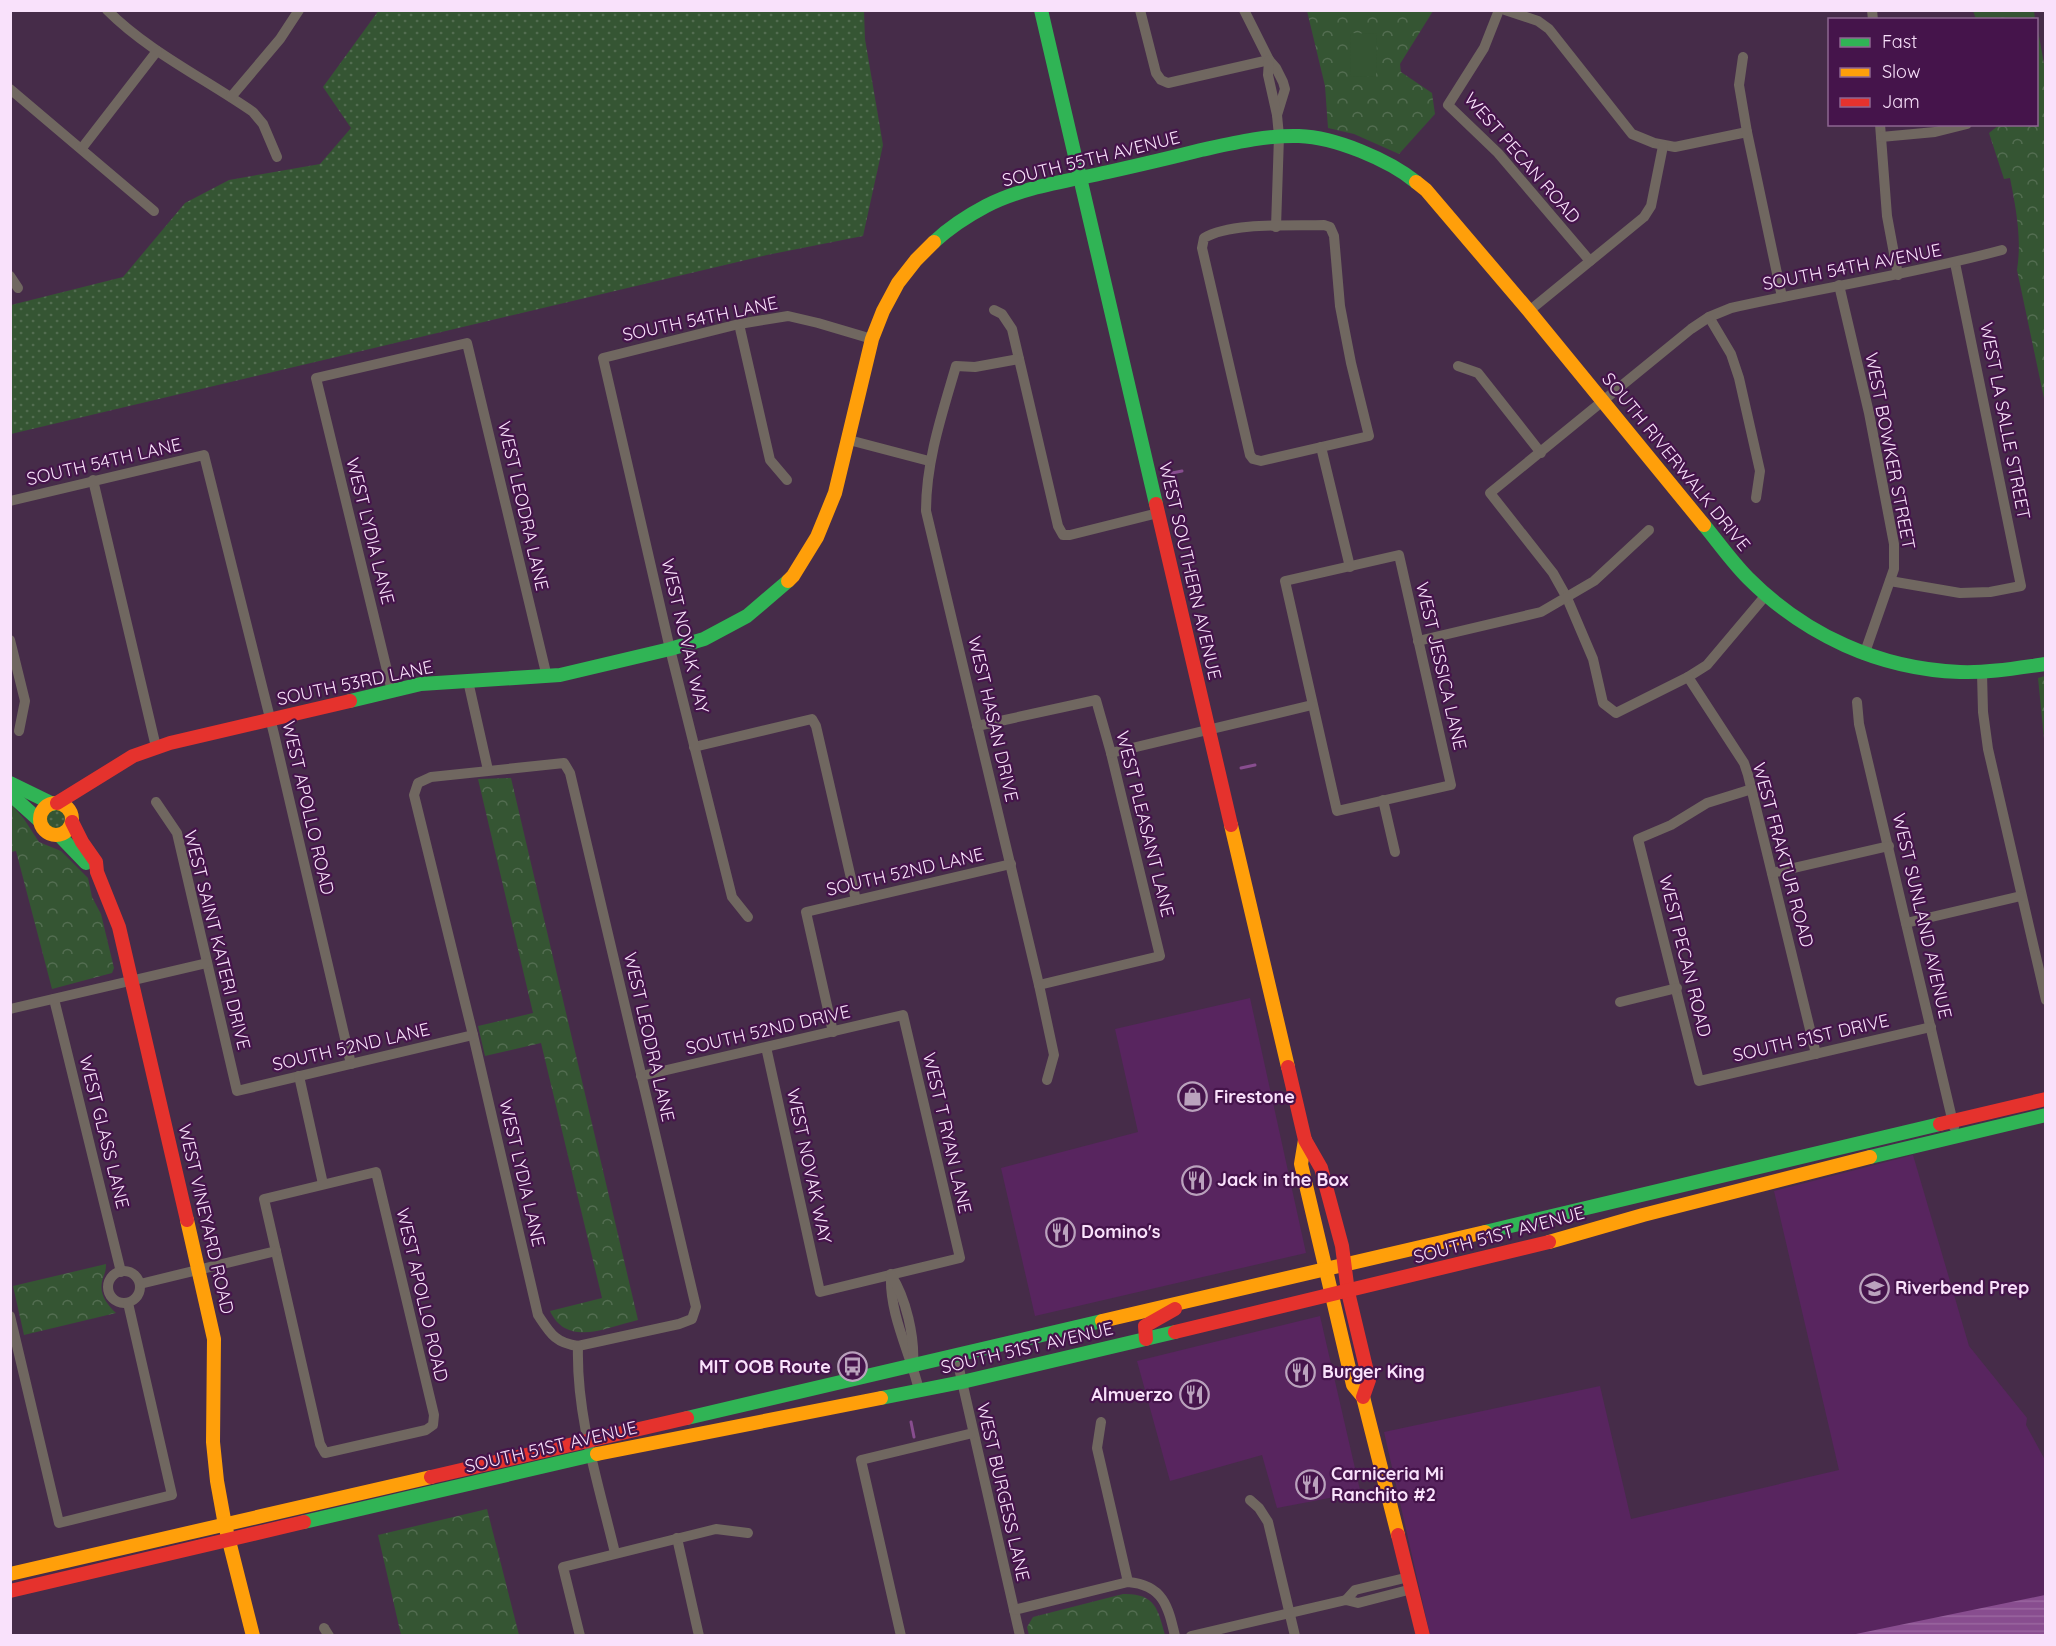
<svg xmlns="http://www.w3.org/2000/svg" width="2056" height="1646" viewBox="0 0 2056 1646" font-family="Quicksand,sans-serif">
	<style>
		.built { fill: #58255f }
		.grass { fill: url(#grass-dots) }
		.park { fill: url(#park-crowns) }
		.garden { fill: #355533 }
		.water { fill: url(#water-rules) }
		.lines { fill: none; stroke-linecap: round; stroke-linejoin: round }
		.stream { stroke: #884d8f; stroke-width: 3 }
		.street { stroke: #706760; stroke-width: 10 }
		.fast { stroke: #30b455; stroke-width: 14 }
		.slow { stroke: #ff9f0a; stroke-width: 14 }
		.jam { stroke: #e5322d; stroke-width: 14 }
		.labels { text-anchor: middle; stroke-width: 4.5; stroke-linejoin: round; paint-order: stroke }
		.street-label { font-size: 18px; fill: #f9e1fb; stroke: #45144b }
		.poi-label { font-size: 18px; font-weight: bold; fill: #f9e1fb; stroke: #45144b; text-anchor: start }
	</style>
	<defs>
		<pattern id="grass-dots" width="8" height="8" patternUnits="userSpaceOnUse" patternTransform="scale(1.5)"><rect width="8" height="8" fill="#355533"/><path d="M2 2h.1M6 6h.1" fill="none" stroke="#536d51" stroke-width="1.8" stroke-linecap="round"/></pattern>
		<pattern id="park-crowns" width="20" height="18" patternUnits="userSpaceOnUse" patternTransform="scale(1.5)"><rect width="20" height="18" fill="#355533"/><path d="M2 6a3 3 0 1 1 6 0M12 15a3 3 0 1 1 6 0" fill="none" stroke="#536d51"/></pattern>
		<pattern id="water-rules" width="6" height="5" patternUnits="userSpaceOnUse" patternTransform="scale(1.5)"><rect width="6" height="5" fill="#884d8f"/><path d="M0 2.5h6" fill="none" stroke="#9a66a0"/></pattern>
	</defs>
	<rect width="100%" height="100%" fill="#462c49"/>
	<g class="built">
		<polygon points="1250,998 1306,1253 1035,1316 1001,1168 1138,1132 1115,1029"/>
		<polygon points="1913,1155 1969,1346 2027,1418 2026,1425 2045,1460 2045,1635 1430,1635 1384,1432 1600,1386 1631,1519 1839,1470 1774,1191"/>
		<polygon points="1320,1316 1360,1490 1345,1495 1277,1508 1262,1455 1170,1481 1137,1361"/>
	</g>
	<g class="grass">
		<polygon points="379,10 864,11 865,39 883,145 863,236 767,255 11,434 11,305 123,277 185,203 229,180 320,164 351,128 323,87"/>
		<circle cx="55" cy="819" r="10"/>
	</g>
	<g class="park">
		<polygon points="1307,11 1433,11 1400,64 1401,72 1432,93 1435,114 1399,154 1354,134 1328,128 1325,86"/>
		<polygon points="1973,11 2034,11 2035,19 1976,19"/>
		<path d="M2037 25 2046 75 2045 403 2017 270C2022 238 2016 209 2010 178L2004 179 1989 133 1999 125 2036 124Z"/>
		<polygon points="2045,676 2046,676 2045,748 2038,678"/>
		<path d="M511 778 638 1320C608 1327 567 1348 550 1311L602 1298 541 1043 485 1056 478 1026 533 1013 478 779Z"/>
		<polygon points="10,803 24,819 39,842 61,851 88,878 92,897 101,914 114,968 112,973 52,989 16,851 11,852"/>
		<path d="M106 1264C106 1270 105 1273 103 1278 98 1293 106 1303 116 1313L24 1335 13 1286Z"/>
		<polygon points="487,1509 519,1635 401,1635 378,1535"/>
		<path d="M1123 1594C1155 1593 1158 1609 1165 1635H1029L1027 1627 1033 1617Z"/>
	</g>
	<polygon class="garden" points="1351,33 1377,34 1376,77 1350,76"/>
	<polygon class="water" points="2045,1595 2045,1635 1851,1635"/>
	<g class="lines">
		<g class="stream">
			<polyline points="1172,473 1182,471"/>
			<polyline points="1241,768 1255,765"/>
			<polyline points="911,1422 914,1437"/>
		</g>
		<g class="street">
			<path d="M107 10C149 52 204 78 253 112L263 124 277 157"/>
			<polyline points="1140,10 1156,73 1161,80 1168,83 1269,60"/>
			<polyline points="1244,10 1269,60 1276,68 1283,82 1285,89 1277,115"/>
			<polyline points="1499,10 1484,48 1448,105 1498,153 1590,261"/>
			<polyline points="1505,10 1538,21 1549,29 1632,134 1654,143 1675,147 1747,132"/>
			<polyline points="1872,10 1873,20"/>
			<polyline points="1743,57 1739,85 1747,132 1782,297"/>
			<polyline points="1269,60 1268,75 1277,115 1279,136 1276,227"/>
			<polyline points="10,89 154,211"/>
			<polyline points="231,97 280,39 299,10"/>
			<polyline points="1880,124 1887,216 1898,275"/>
			<polyline points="1881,137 1935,132 1967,124"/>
			<polyline points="82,148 157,51"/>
			<path d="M1324 225 1330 227 1334 236 1340 306 1351 363 1369 436 1261 461 1253 459 1250 455 1202 248 1204 238C1231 222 1292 226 1324 225Z"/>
			<polyline points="10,276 18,288"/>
			<polyline points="1839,285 1869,413 1894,544 1894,569 1864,655"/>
			<polyline points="994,310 1002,314 1012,329 1058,526 1063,535 1070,535 1158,513"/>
			<polyline points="1529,311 1644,217 1651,206 1663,146"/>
			<polyline points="1709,317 1731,354 1739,378 1760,471 1756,498"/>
			<polyline points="739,324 770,460 787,480"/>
			<path d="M1019 359 975 367 956 366C942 414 926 461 926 511L1039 985 1054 1055 1047 1080"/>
			<polyline points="1458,366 1478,373 1541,453"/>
			<polyline points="849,440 929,461"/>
			<polyline points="1321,447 1350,567"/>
			<polyline points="93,480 156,747"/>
			<polyline points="10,501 204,455 274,734 351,1064"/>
			<polygon points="1399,555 1451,785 1337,811 1285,581"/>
			<polyline points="1890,581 1960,593 1990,592 2021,586 1955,263"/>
			<path d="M1766 595 1707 665 1688 677 1616 713 1603 703 1593 659 1567 598 1553 573 1490 493 1691 329 1709 317 1731 308C1821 288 1913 274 2002 250"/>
			<polyline points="10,640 25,701 19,731"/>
			<polyline points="1418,641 1541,612 1594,581 1649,530"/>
			<polyline points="1982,673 1983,712 1988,749 2046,1000"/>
			<polyline points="1688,677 1744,763 1748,775 1816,1054"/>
			<polyline points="468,681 488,770"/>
			<polyline points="392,691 316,378 467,343 547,677"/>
			<polyline points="1857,702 1859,724 1954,1127"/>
			<polyline points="977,726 1096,700 1111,753 1160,956 1039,985"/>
			<polyline points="694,747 812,719 816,726 856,900"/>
			<polyline points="1111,753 1312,705"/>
			<path d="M564 763 570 773 696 1307 692 1319 679 1324 578 1346C555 1343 550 1333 538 1315L473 1035 414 795 418 783 431 777Z"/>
			<polyline points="1752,789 1707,803 1671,825 1638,839 1699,1081 1931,1027"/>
			<polyline points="1383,800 1395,852"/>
			<polyline points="156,802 177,833 237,1091 473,1035"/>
			<polyline points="1772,873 1889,846"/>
			<polyline points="748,917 732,897 670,649 603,358 739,324 788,316 818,323 872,339"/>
			<polyline points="1906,923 2021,896"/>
			<polyline points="54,999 121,1272"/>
			<polyline points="1620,1002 1677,988"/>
			<polyline points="10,1009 207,963"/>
			<polyline points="833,1032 806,912 1011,864"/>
			<polyline points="299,1076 323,1184"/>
			<polyline points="641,1076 903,1015 960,1258 820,1292 766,1047"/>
			<polygon points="376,1172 434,1415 433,1425 426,1430 325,1453 320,1444 264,1199"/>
			<circle cx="124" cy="1287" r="16"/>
			<path d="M891 1274C889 1315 910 1352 919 1390"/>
			<path d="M891 1275C906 1298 915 1337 913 1365"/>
			<polyline points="140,1284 276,1251"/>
			<polyline points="10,1316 59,1523 172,1495 128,1303"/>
			<path d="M578 1346C576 1416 599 1486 615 1553"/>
			<polyline points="956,1355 1020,1636"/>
			<polyline points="1101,1422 1097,1448 1128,1582"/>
			<polyline points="1250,1500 1259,1508 1268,1522 1295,1636"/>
			<polyline points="677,1538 699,1636"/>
			<polyline points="1346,1600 1355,1590 1409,1577"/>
			<path d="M1014 1610 1128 1582C1163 1585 1168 1606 1175 1636"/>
			<polyline points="324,1628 329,1636"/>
			<polyline points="580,1636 563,1567 716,1529 748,1533"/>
			<polyline points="901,1636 861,1460 973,1433"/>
			<polyline points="1191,1636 1346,1600 1358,1603 1412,1589"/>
		</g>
		<g class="fast">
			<polyline points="1041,10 1156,504"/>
			<path d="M934 242C949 228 967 216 986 206 1022 187 1068 181 1108 172 1139 165 1170 158 1201 150 1233 143 1266 135 1299 136 1335 137 1389 160 1416 182"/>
			<path d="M1704 525C1718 542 1732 562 1748 578 1805 635 1879 669 1960 672 1989 673 2017 668 2046 664"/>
			<polyline points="350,701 421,684 560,675 670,649 704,639 747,616 788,581"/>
			<polyline points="10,783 53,804"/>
			<polyline points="10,794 40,821"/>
			<polyline points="59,835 86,863"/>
			<polyline points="1870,1157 2046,1115"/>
			<polyline points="1485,1232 1940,1124"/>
			<polyline points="881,1398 962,1382 1175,1332"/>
			<polyline points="687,1418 1102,1321"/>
			<polyline points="304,1522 597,1454"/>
		</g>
		<g class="slow">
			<polyline points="1416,182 1426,190 1529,311 1704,525"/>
			<polyline points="788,581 793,576 817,537 835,493 872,339 883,311 898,283 916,260 934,242"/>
			<circle cx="56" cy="819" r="16"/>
			<polyline points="1231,825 1288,1067"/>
			<polyline points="1305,1140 1301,1164 1353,1385 1363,1397 1398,1535"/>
			<polyline points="187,1220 214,1339 213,1442 217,1481 225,1525 253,1636"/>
			<polyline points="1549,1242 1643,1215 1870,1157"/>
			<polyline points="1102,1321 1485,1232"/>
			<polyline points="597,1454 881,1398"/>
			<polyline points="10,1574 431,1477"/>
		</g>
		<g class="jam">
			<polyline points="1156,504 1231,825"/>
			<polyline points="57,803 133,756 170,743 350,701"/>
			<polyline points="72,822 82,842 96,862 97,872 119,927 187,1220"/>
			<polyline points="1288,1067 1305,1140 1321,1168 1342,1246 1348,1292 1369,1380 1363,1397"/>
			<polyline points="1940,1124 2046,1099"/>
			<polyline points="1175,1332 1549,1242"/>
			<polyline points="1146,1339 1145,1326 1175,1309"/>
			<polyline points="431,1477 687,1418"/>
			<polyline points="1398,1535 1423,1636"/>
			<polyline points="10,1591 304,1522"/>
		</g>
	</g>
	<defs>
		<symbol id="shop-ring" viewBox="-11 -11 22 22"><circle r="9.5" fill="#45144b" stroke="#baa2bd" stroke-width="1.5"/><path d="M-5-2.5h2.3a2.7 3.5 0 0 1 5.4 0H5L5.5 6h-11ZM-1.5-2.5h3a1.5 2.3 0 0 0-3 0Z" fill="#baa2bd"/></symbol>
		<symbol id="restaurant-ring" viewBox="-11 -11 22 22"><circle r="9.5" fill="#45144b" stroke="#baa2bd" stroke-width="1.5"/><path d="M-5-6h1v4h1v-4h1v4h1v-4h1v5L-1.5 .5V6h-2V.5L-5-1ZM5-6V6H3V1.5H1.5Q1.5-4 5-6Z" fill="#baa2bd"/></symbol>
		<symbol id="school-ring" viewBox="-11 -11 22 22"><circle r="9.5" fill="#45144b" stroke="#baa2bd" stroke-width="1.5"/><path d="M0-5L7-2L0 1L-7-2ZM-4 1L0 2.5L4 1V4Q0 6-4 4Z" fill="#baa2bd"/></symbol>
		<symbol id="bus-ring" viewBox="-11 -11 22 22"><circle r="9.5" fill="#45144b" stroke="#baa2bd" stroke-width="1.5"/><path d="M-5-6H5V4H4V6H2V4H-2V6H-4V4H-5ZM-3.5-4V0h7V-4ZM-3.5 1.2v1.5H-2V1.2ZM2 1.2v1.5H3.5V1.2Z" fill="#baa2bd"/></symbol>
	</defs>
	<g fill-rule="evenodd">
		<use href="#shop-ring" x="1176" y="1080" width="33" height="33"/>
		<use href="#restaurant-ring" x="1180" y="1164" width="33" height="33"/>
		<use href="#restaurant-ring" x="1044" y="1216" width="33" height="33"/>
		<use href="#school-ring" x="1858" y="1272" width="33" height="33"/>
		<use href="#bus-ring" x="836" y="1350" width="33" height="33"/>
		<use href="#restaurant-ring" x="1284" y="1356" width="33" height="33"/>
		<use href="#restaurant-ring" x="1178" y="1378" width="33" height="33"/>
		<use href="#restaurant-ring" x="1294" y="1468" width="33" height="33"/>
	</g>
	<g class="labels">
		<g class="street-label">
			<text transform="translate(1522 158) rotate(49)" y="6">WEST PECAN ROAD</text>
			<text transform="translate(1091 159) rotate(-14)" y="6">SOUTH 55TH AVENUE</text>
			<text transform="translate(1852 267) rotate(-11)" y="6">SOUTH 54TH AVENUE</text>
			<text transform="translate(700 319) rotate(-12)" y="6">SOUTH 54TH LANE</text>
			<text transform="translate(2005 421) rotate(79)" y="6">WEST LA SALLE STREET</text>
			<text transform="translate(1890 451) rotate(79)" y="6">WEST BOWKER STREET</text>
			<text transform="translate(104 462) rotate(-13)" y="6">SOUTH 54TH LANE</text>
			<text transform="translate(1676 462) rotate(51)" y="6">SOUTH RIVERWALK DRIVE</text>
			<text transform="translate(523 506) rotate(77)" y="6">WEST LEODRA LANE</text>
			<text transform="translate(370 531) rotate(76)" y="6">WEST LYDIA LANE</text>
			<text transform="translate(1190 571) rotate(77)" y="6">WEST SOUTHERN AVENUE</text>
			<text transform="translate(685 636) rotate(77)" y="6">WEST NOVAK WAY</text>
			<text transform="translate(1441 666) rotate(77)" y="6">WEST JESSICA LANE</text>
			<text transform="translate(355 683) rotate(-12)" y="6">SOUTH 53RD LANE</text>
			<text transform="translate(993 719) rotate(77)" y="6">WEST HASAN DRIVE</text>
			<text transform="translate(308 808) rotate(77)" y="6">WEST APOLLO ROAD</text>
			<text transform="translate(1145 824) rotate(76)" y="6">WEST PLEASANT LANE</text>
			<text transform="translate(1783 855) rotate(75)" y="6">WEST FRAKTUR ROAD</text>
			<text transform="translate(905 872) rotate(-13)" y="6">SOUTH 52ND LANE</text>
			<text transform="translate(1922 916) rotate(77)" y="6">WEST SUNLAND AVENUE</text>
			<text transform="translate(217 940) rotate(76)" y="6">WEST SAINT KATERI DRIVE</text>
			<text transform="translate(1685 956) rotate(76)" y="6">WEST PECAN ROAD</text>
			<text transform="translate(768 1030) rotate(-13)" y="6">SOUTH 52ND DRIVE</text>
			<text transform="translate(649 1037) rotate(77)" y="6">WEST LEODRA LANE</text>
			<text transform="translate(1811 1038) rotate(-13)" y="6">SOUTH 51ST DRIVE</text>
			<text transform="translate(351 1047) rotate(-13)" y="6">SOUTH 52ND LANE</text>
			<text transform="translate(104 1132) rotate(76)" y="6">WEST GLASS LANE</text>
			<text transform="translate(947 1133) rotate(77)" y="6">WEST T RYAN LANE</text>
			<text transform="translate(809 1166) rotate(78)" y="6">WEST NOVAK WAY</text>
			<text transform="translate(522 1173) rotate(77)" y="6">WEST LYDIA LANE</text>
			<text transform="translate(206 1219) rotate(77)" y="6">WEST VINEYARD ROAD</text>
			<text transform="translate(1499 1235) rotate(-15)" y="6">SOUTH 51ST AVENUE</text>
			<text transform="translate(422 1295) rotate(77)" y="6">WEST APOLLO ROAD</text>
			<text transform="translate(1027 1348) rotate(-13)" y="6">SOUTH 51ST AVENUE</text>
			<text transform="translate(551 1447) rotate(-13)" y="6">SOUTH 51ST AVENUE</text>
			<text transform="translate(1003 1492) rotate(77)" y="6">WEST BURGESS LANE</text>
		</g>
		<g class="poi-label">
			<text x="1214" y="1103">Firestone</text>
			<text x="1217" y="1186">Jack in the Box</text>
			<text x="1081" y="1238">Domino's</text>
			<text x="1895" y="1294">Riverbend Prep</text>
			<text x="831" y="1373" text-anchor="end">MIT OOB Route</text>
			<text x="1322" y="1378">Burger King</text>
			<text x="1173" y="1401" text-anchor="end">Almuerzo</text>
			<text x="1331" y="1480">Carniceria Mi<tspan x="1331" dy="21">Ranchito #2</tspan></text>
		</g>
	</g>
	<rect width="2056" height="1646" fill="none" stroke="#f9e1fb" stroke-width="24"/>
	<rect x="1828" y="18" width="210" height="108" fill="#45144b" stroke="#8d6691" stroke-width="1.5"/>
	<rect x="1840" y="38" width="30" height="9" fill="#30b455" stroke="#8d6691" stroke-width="1.5"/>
	<text x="1882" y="48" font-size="18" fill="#f9e1fb">Fast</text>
	<rect x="1840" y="68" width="30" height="9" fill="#ff9f0a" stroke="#8d6691" stroke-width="1.5"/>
	<text x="1882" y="78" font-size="18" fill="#f9e1fb">Slow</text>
	<rect x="1840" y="98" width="30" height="9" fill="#e5322d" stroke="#8d6691" stroke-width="1.5"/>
	<text x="1882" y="108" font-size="18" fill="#f9e1fb">Jam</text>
</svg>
